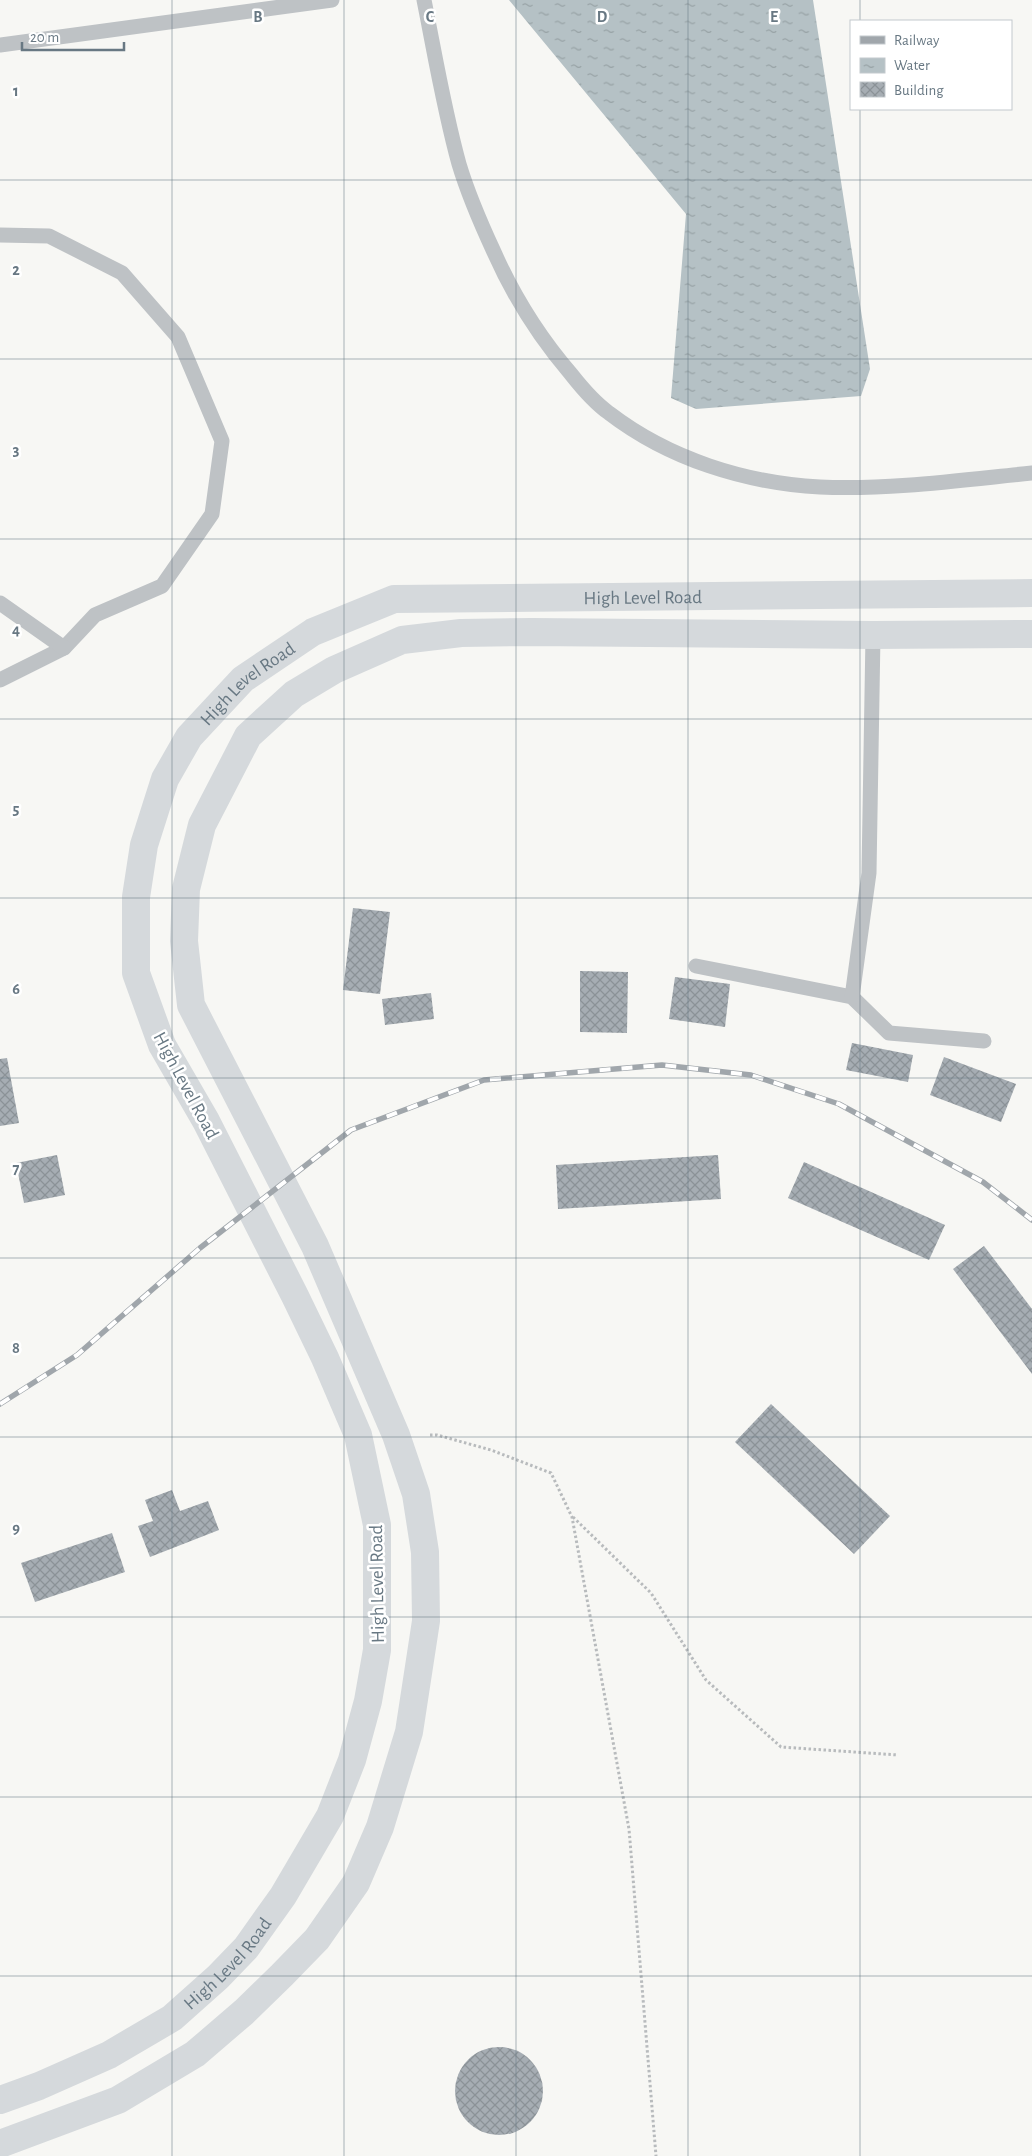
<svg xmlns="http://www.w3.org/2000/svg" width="1032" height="2156" viewBox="0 0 1032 2156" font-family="'Alegreya Sans',sans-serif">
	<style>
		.water { fill: url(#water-ripples) }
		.building { fill: url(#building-cross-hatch) }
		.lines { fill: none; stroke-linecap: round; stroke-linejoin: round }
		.path { stroke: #b8bbbd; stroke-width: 3; stroke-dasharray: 2.5 2.5; stroke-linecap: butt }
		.lane { stroke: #bec2c5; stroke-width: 15 }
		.highway { stroke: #d5d9dc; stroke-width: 28 }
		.rail-casing { stroke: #a0a6ab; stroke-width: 5.5 }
		.rail { stroke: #fff; stroke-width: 4; stroke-dasharray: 11; stroke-linecap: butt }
		.grid { fill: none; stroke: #687883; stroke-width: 1; stroke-opacity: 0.55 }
		.labels { text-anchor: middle; stroke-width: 5; stroke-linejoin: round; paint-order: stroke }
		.street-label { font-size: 19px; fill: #687883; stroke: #fff }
		.grid-label { font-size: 16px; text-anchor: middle; font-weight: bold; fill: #687883; stroke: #fff; stroke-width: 5; stroke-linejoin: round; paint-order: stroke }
	</style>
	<defs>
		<pattern id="water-ripples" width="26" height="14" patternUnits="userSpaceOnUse" patternTransform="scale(1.25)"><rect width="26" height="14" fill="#b5c1c5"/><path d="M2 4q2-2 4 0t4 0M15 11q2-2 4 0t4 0" fill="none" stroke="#97a2a5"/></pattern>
		<pattern id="building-cross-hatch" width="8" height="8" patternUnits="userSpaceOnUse" patternTransform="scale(1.25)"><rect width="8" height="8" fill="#a6adb3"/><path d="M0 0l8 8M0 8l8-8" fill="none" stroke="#8b9297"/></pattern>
	</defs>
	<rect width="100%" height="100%" fill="#f7f7f4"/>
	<polygon class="water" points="509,0 813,0 870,369 861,396 696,409 671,398 686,214"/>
	<g class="building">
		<polygon points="353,908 390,912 380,994 343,990"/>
		<polygon points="580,971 628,972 627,1033 580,1032"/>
		<polygon points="675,977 730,984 725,1027 669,1019"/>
		<polygon points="431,993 434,1019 385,1025 382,999"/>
		<polygon points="852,1043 913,1055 908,1082 846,1070"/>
		<polygon points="944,1057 1016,1084 1001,1122 930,1095"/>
		<polygon points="7,1058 19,1123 0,1126 0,1059"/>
		<polygon points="57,1155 65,1195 24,1203 16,1163"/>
		<polygon points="718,1155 721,1199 558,1209 556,1165"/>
		<polygon points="804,1162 945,1225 929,1260 788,1198"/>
		<polygon points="984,1246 1032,1309 1032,1374 953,1269"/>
		<polygon points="771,1404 890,1516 854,1554 735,1442"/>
		<polygon points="172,1490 180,1511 208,1501 219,1530 150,1557 138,1526 153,1521 145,1500"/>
		<polygon points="112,1533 125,1572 35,1602 21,1563"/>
		<circle cx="499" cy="2091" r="44"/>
	</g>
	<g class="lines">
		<g class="path">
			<polyline points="430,1435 437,1435 491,1450 551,1473 572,1517 629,1829 656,2156"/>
			<polyline points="573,1517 651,1593 706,1680 781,1747 898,1755"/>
		</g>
		<g class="lane">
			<path d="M424 0C435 55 444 110 459 164 468 194 481 224 494 252 514 297 539 337 571 374 582 388 595 403 609 413 669 459 745 483 820 487 890 490 962 480 1032 473"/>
			<polyline points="0,45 332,0"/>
			<polyline points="0,235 49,236 122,273 178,337 222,441 212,514 162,586 95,615 64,648 0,680"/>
			<polyline points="0,603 64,648"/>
			<polyline points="696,966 852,997 889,1033 984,1041"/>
			<polyline points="852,997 869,873 873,635"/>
		</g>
		<g class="highway">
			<path id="s1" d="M0 2100 39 2086 109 2055 172 2018 218 1977 246 1948 283 1896 330 1816 352 1760 368 1701 377 1650V1525L358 1435 325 1358 295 1296 206 1121 162 1045 136 973V897L144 845 165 779 189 737 243 679 313 632 394 599 1032 593"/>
			<polyline points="0,2144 118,2100 195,2054 244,2012 282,1975 317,1939 356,1883 380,1827 409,1732 426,1621 425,1552 416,1494 396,1435 315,1246 191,1005 184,941 186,889 202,825 248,736 294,694 334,670 402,640 461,633 532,632 873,635 1032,634"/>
		</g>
		<defs>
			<polyline id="rail" points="0,1404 77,1355 200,1248 351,1130 484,1080 662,1065 751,1075 839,1104 983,1182 1032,1220"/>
		</defs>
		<use href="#rail" class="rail-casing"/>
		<use href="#rail" class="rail"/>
	</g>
	<path class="grid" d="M172 0V2156M344 0V2156M516 0V2156M688 0V2156M860 0V21M860 109V2156M0 180H1032M0 359H1032M0 539H1032M0 719H1032M0 898H1032M0 1078H1032M0 1258H1032M0 1437H1032M0 1617H1032M0 1797H1032M0 1976H1032"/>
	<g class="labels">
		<g class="street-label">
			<text dy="7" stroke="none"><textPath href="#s1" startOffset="2099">High Level Road</textPath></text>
			<text dy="7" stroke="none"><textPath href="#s1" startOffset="1679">High Level Road</textPath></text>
			<text transform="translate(187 1085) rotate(62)" y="7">High Level Road</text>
			<text transform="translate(376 1584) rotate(-91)" y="7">High Level Road</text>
			<text dy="7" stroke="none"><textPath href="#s1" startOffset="269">High Level Road</textPath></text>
		</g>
	</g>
	<g class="grid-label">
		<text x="258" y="22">B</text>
		<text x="430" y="22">C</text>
		<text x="602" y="22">D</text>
		<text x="774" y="22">E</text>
		<text x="16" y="96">1</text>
		<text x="16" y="275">2</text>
		<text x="16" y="455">3</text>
		<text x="16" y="635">4</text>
		<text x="16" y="814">5</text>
		<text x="16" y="994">6</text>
		<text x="16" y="1174">7</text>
		<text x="16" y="1353">8</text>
		<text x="16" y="1533">9</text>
	</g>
	<rect x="850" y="20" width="162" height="90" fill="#ffffff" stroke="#c3c9cd"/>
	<rect x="860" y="36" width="25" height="8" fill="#a0a6ab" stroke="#c3c9cd"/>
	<text x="894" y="45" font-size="15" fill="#687883">Railway</text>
	<rect x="860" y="58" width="25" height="15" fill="url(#water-ripples)" stroke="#c3c9cd"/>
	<text x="894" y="70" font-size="15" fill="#687883">Water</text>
	<rect x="860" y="82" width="25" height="15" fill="url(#building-cross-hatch)" stroke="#c3c9cd"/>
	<text x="894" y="95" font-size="15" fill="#687883">Building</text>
	<path d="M22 42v8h102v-8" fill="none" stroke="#687883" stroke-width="2.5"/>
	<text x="30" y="42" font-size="15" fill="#687883" stroke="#ffffff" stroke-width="4" paint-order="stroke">20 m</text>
</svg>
